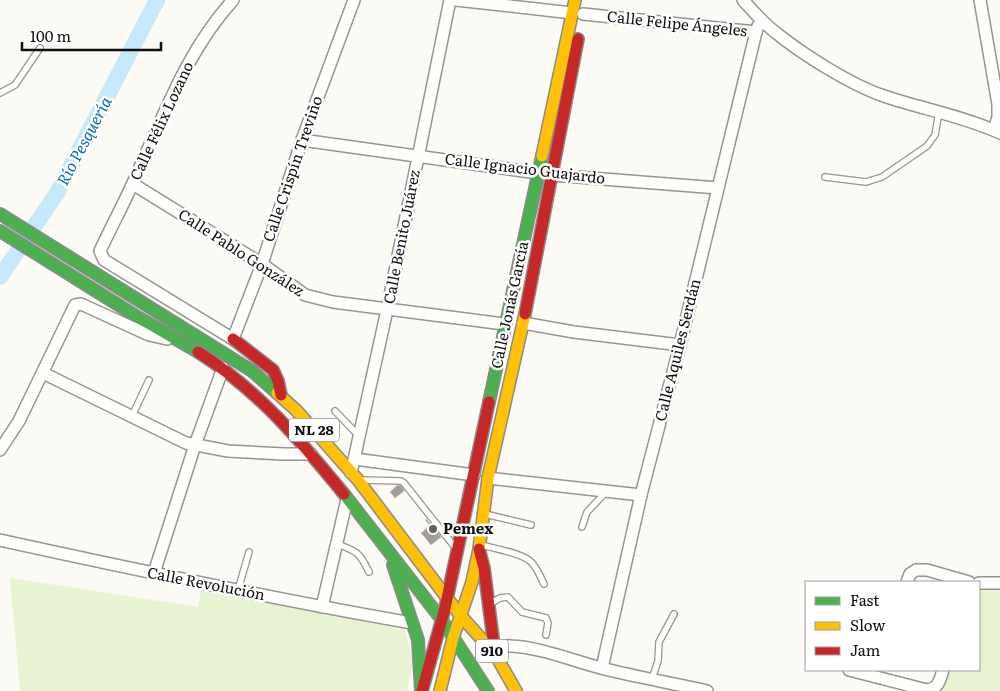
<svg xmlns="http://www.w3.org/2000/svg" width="1000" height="691" viewBox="0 0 1000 691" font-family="Literata,serif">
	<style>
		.green { fill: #e7f3d1 }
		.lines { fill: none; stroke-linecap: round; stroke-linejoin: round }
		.river { stroke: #c5e9fa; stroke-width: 16 }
		.building { fill: #9f9c99; filter: url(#shadow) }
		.lane-casing { stroke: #969592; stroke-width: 8 }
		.street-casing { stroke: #969592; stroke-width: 14 }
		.fast-casing { stroke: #8c8b89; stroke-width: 14 }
		.slow-casing { stroke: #8c8b89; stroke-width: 14 }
		.jam-casing { stroke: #8c8b89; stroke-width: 14 }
		.lane { stroke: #fffefd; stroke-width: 5.5 }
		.street { stroke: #fffefd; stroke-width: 11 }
		.fast { stroke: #4caf50; stroke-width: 11 }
		.slow { stroke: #ffc107; stroke-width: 11 }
		.jam { stroke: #c62828; stroke-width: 11 }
		.poi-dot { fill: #62615f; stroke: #fff; stroke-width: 2 }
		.labels { text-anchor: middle; stroke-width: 5; stroke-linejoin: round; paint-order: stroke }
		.shield { fill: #fff; stroke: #575757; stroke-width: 1 }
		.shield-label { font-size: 14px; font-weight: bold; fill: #0f0f0f }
		.street-label { font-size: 15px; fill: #0f0f0f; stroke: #fff }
		.poi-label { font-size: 15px; font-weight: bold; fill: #0f0f0f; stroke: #fff; text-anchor: start }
		.water-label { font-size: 16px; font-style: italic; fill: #0a6cae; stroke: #fff }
	</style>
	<defs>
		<filter id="shadow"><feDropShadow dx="3" dy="-3" stdDeviation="1" flood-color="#0004"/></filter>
	</defs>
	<rect width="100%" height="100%" fill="#fcfaf4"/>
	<g class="green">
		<polygon points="10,578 198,607 202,587 405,630 413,661 407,691 20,691"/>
		<polygon points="979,590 1000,590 1000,691 943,691 950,670 979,670"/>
	</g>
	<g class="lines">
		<polyline class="river" points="0,277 57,193 157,0"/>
	</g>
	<g class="building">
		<polygon points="397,486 401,486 404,491 395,498 390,492"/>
		<polygon points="426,519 441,537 431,545 421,533 430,526 425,520"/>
	</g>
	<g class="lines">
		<defs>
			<g id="lane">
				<polyline points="0,93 15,85 40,48"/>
				<polyline points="825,177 866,182 882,177 927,146 935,135 939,112"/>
				<polyline points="335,411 359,436"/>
				<polyline points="132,416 149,380"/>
				<polyline points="362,480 401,481 404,483 454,546"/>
				<polyline points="485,514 531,525"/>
				<polyline points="582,527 587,512 607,491"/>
				<path d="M337 544C357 551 360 553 369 572"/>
				<path d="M481 545C493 548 521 553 530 561 537 567 540 576 544 584"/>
				<polyline points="238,590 249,552"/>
				<polyline points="491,603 500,598 508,597 522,612 546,618 548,623 546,635"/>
				<polyline points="652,679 658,661 659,642 674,614"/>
			</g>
			<g id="street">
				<path d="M233 0C188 50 167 108 140 167 128 196 113 223 100 251L104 260 233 339 262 264 302 140 354 0"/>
				<polyline points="456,0 572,13"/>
				<path d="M743 0C753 11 763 23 775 32 802 54 851 85 884 96 922 109 963 116 1000 133"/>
				<polyline points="980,0 998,104 998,117 994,130"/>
				<polyline points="583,14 756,32 758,26"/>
				<polyline points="302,140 552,175 718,188"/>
				<polyline points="133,184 262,264 305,295 333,302 504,324"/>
				<polyline points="523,323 574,332 680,345"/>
				<polyline points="43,373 186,443 228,451 284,454 311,454"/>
				<polyline points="0,450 19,421 75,305 81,304 149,335 167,339"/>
				<polyline points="355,459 474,475"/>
				<polyline points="351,473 387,310 450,0"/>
				<polyline points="488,478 641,495"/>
				<path d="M0 540C137 570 274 599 412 623"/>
				<polyline points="154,573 195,445 223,368"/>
				<polyline points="907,582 910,574 916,570 927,570 969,582"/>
				<polyline points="979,583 1000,583"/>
				<polyline points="322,607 347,499"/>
				<path d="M495 654C499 648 503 645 511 646 539 647 574 661 601 668 636 677 672 683 707 691"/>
				<polyline points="602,668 641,495 680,345 756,32"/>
				<path d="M849 670 927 690C939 689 940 679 943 670"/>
			</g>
			<g id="fast">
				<polyline points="0,214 252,371 277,393"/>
				<polyline points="0,231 136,316 198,352"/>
				<polyline points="489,402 542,156"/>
				<polyline points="344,494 442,620 488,691"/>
				<polyline points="393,565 418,640 421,691"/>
			</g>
			<g id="slow">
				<polyline points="542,156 575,0"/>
				<polyline points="277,393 296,410 358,480 460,615 495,654 516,691"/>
				<polyline points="440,691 453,638 472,582 479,549 488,478 525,314"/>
			</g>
			<g id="jam">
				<polyline points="525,314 578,39"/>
				<polyline points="233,339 273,370 278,381 281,395"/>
				<path d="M198 352C258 390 299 439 344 494"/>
				<polyline points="479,549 484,568 495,654"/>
				<polyline points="422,691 445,608 489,402"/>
			</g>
		</defs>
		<use href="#lane" class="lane-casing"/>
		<use href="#street" class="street-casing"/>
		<use href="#fast" class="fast-casing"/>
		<use href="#slow" class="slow-casing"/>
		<use href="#jam" class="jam-casing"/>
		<use href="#lane" class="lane"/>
		<use href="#street" class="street"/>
		<use href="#fast" class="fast"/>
		<use href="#slow" class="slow"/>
		<use href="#jam" class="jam"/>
	</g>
	<circle class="poi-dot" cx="433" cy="529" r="5"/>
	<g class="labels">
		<g class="shield">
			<rect x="289" y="418.5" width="50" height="23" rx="4"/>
			<rect x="476" y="639.5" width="32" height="23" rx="4"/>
		</g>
		<g class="shield-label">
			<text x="314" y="435">NL 28</text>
			<text x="492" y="656">910</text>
		</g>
		<g class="street-label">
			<text transform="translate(677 24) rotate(6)" y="5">Calle Felipe Ángeles</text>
			<text transform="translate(162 121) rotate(-65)" y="5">Calle Félix Lozano</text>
			<text transform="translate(293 169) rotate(-71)" y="5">Calle Crispín Treviño</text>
			<text transform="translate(525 169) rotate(7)" y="5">Calle Ignacio Guajardo</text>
			<text transform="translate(402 237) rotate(-79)" y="5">Calle Benito Juárez</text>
			<text transform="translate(241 253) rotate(33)" y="5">Calle Pablo González</text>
			<text transform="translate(510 305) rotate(-78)" y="5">Calle Jonás García</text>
			<text transform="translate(678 350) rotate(-76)" y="5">Calle Aquiles Serdán</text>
			<text transform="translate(206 584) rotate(11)" y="5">Calle Revolución</text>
		</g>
		<g class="poi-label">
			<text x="443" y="534">Pemex</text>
		</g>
		<g class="water-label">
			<text transform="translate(84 141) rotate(-62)" y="6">Río Pesquería</text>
		</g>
	</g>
	<rect x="805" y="581" width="175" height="90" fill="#ffffff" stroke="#9f9f9f"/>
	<rect x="815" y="597" width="25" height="8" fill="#4caf50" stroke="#9f9f9f"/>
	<text x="850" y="606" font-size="15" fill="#0f0f0f">Fast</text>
	<rect x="815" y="622" width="25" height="8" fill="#ffc107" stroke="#9f9f9f"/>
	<text x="850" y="631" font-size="15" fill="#0f0f0f">Slow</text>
	<rect x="815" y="647" width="25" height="8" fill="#c62828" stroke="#9f9f9f"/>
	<text x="850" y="656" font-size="15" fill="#0f0f0f">Jam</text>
	<path d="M22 42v8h139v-8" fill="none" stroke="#0f0f0f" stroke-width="2.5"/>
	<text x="30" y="42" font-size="15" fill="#0f0f0f" stroke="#ffffff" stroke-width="4" paint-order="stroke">100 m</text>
</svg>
